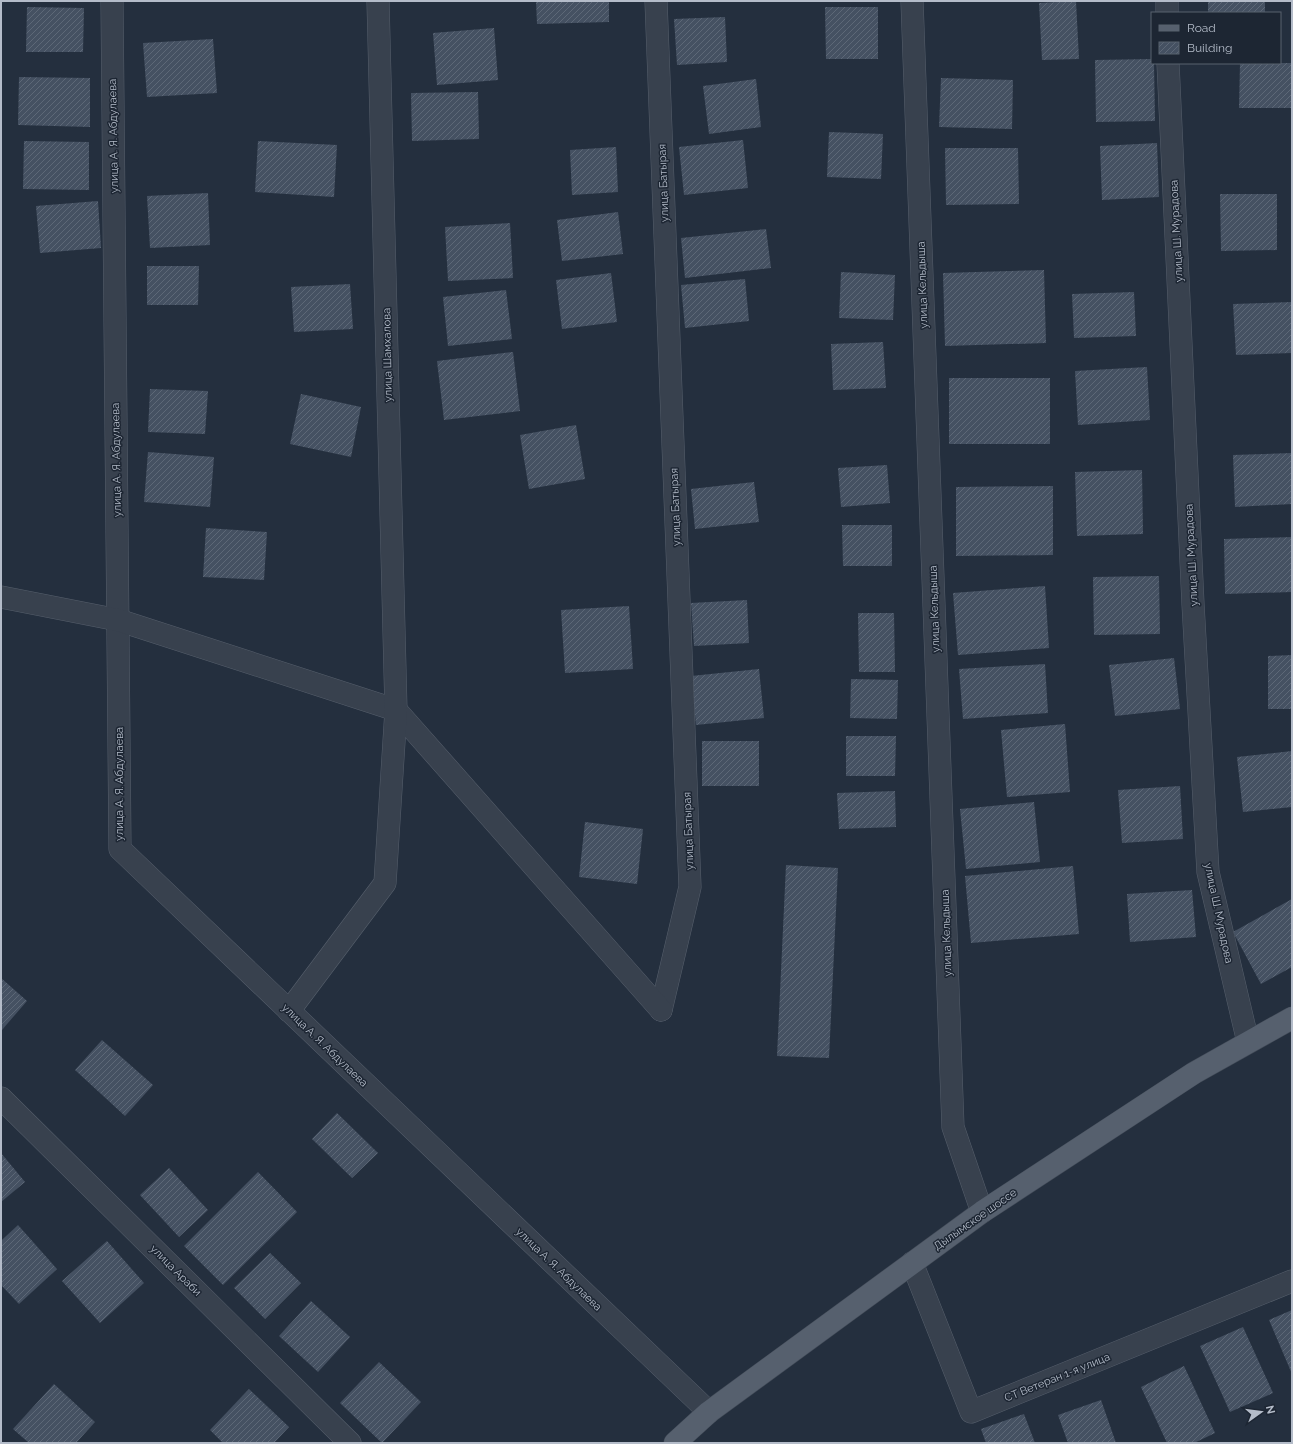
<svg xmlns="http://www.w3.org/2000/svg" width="1293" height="1444" viewBox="0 0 1293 1444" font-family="Raleway,sans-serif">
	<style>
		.building { fill: url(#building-hatch) }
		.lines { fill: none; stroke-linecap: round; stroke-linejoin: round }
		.minor-casing { stroke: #565f6c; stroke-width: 23 }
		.major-casing { stroke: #414a57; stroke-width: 23 }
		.minor { stroke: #38414e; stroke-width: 22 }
		.major { stroke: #56606e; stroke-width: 22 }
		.labels { text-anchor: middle; stroke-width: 3; stroke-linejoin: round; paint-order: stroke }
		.street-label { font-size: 11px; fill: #b4bcc9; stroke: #1d2633 }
	</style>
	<defs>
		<pattern id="building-hatch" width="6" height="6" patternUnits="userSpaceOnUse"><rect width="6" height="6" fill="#455162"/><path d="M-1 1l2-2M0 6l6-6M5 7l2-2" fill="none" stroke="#5d6877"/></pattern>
	</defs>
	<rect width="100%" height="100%" fill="#242f3e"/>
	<g class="building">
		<polygon points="536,1 609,1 609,22 537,24"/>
		<polygon points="1076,1 1079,59 1042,60 1039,3"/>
		<rect x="1208" y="1" width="57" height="12"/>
		<polygon points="27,7 84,8 83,52 26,52"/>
		<polygon points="825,7 878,7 878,59 826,59"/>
		<polygon points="725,17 727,62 677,65 674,19"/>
		<polygon points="494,28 498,80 437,85 433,33"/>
		<polygon points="213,39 217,93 147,97 143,43"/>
		<polygon points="1152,59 1152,63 1154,63 1155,121 1096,122 1095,60"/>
		<polygon points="1240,63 1292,63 1292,108 1239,108"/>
		<polygon points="19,77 90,78 90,127 18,125"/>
		<polygon points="941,78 1013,80 1012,129 939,127"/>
		<polygon points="756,79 761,127 709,134 703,86"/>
		<polygon points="478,92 479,139 412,141 411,93"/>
		<polygon points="829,132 883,134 881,179 827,177"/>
		<polygon points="743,140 748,188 684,195 679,147"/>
		<polygon points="24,141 89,142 89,190 23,189"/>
		<polygon points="258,141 337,145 334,197 255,192"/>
		<polygon points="1157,143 1159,197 1102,200 1100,146"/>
		<polygon points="616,147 618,192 572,195 570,150"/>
		<polygon points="945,148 1018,148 1019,204 946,205"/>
		<polygon points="208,193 210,245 150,248 147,196"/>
		<polygon points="1220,194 1277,194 1277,250 1221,251"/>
		<polygon points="98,201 101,248 40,253 36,206"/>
		<polygon points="618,212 623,254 562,261 557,220"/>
		<polygon points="510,223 513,278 448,281 445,227"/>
		<polygon points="766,229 771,268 685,278 681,238"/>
		<polygon points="147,266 199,266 198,305 147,305"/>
		<polygon points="1044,270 1046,343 945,346 943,273"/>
		<polygon points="841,272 895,275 893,320 839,318"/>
		<polygon points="611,273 617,322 562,329 556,280"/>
		<polygon points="745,279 749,321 685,328 681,285"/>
		<polygon points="350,284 353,329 294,332 291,287"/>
		<polygon points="506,290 512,339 448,346 443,297"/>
		<polygon points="1134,292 1136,336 1074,338 1072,294"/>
		<polygon points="1292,302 1292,353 1236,355 1233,304"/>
		<polygon points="883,342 886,388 833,390 831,344"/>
		<polygon points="513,352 520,411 444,420 437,361"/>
		<polygon points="1147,367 1150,420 1078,425 1075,371"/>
		<rect x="949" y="378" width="101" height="66"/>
		<polygon points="150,389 208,391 205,434 148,432"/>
		<polygon points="301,394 361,407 351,457 290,444"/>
		<polygon points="576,425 585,479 529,489 520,435"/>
		<polygon points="148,452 214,457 210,507 144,502"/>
		<polygon points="1292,453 1292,504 1235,507 1233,455"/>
		<polygon points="887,465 890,503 841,507 838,468"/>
		<polygon points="1142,470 1143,534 1077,536 1075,472"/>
		<polygon points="754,482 759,522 695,529 691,489"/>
		<polygon points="1053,486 1053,555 956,556 956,487"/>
		<polygon points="842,525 892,525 892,566 843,566"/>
		<polygon points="206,528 267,532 264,580 203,577"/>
		<polygon points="1292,537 1292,592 1225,594 1224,539"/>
		<polygon points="1159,576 1160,634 1094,635 1093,577"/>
		<polygon points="1045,586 1049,648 958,655 953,593"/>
		<polygon points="747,600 749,643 694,646 691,603"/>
		<polygon points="629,606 633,669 565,673 561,610"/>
		<polygon points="858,613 894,613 895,672 859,672"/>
		<polygon points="1292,655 1292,709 1268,709 1268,656"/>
		<polygon points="1174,658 1180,709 1115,716 1109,665"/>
		<polygon points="1045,664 1048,713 963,719 959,669"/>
		<polygon points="759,669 764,718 696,725 691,676"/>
		<polygon points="851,679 898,680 897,719 850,718"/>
		<polygon points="1065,724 1070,792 1007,797 1001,730"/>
		<polygon points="846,736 896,736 895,776 846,776"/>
		<rect x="702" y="741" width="57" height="45"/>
		<polygon points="1292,751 1292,807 1243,812 1237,757"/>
		<polygon points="1180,786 1183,839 1122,843 1118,790"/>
		<polygon points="895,791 896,827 839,829 837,793"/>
		<polygon points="1034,802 1040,862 966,869 960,809"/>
		<polygon points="585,822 643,829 637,884 579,877"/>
		<polygon points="786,865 838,868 829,1058 777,1056"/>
		<polygon points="1073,866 1079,934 971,943 965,876"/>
		<polygon points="1192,890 1196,937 1130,942 1127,894"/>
		<polygon points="1292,899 1292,967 1261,984 1233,932"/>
		<polygon points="1,978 27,1001 1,1031"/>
		<polygon points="102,1040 153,1085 125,1116 75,1070"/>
		<polygon points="337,1113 378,1153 352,1178 312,1139"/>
		<polygon points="1,1153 25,1182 1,1202"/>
		<polygon points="169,1168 208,1210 179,1237 140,1195"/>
		<polygon points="258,1172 297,1212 223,1285 184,1246"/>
		<polygon points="18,1225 57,1269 19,1304 1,1285 1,1241"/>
		<polygon points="107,1241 144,1283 100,1323 62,1281"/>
		<polygon points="270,1253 301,1283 265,1319 234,1288"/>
		<polygon points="311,1301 350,1337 318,1372 279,1336"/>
		<polygon points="1292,1310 1292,1374 1269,1320"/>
		<polygon points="1243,1327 1273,1393 1230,1412 1200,1346"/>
		<polygon points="379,1362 421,1402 382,1443 340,1403"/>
		<polygon points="1184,1366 1215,1433 1194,1443 1167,1443 1141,1387"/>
		<polygon points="54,1384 95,1422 76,1443 29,1443 13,1429"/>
		<polygon points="249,1389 289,1427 274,1443 223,1443 210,1430"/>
		<polygon points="1101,1400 1116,1443 1068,1443 1058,1415"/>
		<polygon points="1024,1414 1035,1443 986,1443 981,1429"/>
	</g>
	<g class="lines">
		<defs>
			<g id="minor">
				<polyline points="112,1 120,849 709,1412"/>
				<polyline points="656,1 690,887 661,1010"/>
				<polyline points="912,1 953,1127 982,1212"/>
				<polyline points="1167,1 1167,13"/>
				<polyline points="1168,63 1193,604 1208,872 1248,1042"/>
				<polyline points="1,597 118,620 396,710 661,1010"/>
				<polyline points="289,1011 385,883 396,710 378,1"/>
				<polyline points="1,1098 350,1443"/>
				<polyline points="912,1263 971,1412 1292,1281"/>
			</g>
			<polyline id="major" points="675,1443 709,1412 982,1212 1194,1073 1292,1018"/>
		</defs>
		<use href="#minor" class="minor-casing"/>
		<use href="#major" class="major-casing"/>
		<use href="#minor" class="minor"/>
		<use href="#major" class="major"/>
	</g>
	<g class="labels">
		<g class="street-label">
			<text transform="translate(113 136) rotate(-91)" y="4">улица А. Я. Абдулаева</text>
			<text transform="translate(663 183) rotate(-92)" y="4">улица Батырая</text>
			<text transform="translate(1176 231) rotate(-93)" y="4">улица Ш. Мурадова</text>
			<text transform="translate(922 285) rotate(-92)" y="4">улица Кельдыша</text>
			<text transform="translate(387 355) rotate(-91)" y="4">улица Шамхалова</text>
			<text transform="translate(116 460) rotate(-91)" y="4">улица А. Я. Абдулаева</text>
			<text transform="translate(675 507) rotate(-92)" y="4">улица Батырая</text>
			<text transform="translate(1191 555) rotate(-93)" y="4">улица Ш. Мурадова</text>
			<text transform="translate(934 609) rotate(-92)" y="4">улица Кельдыша</text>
			<text transform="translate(119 784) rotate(-90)" y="4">улица А. Я. Абдулаева</text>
			<text transform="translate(688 831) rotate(-92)" y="4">улица Батырая</text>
			<text transform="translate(1219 913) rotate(78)" y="4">улица Ш. Мурадова</text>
			<text transform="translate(946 933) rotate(-92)" y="4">улица Кельдыша</text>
			<text transform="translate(325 1045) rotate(44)" y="4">улица А. Я. Абдулаева</text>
			<text transform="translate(975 1219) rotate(-35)" y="4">Дылымское шоссе</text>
			<text transform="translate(559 1269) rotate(44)" y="4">улица А. Я. Абдулаева</text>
			<text transform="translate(176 1270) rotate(45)" y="4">улица Араби</text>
			<text transform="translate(1057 1377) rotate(-22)" y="4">СТ Ветеран 1-я улица</text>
		</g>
	</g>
	<rect width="1293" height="1444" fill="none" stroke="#b4bcc9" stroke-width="4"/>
	<rect x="1151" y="12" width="130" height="52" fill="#1d2633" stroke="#59626f"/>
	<rect x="1159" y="25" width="20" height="6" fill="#56606e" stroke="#59626f"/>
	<text x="1187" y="32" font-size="12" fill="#b4bcc9">Road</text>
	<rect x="1159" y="42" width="20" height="12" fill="url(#building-hatch)" stroke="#59626f"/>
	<text x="1187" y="52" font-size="12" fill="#b4bcc9">Building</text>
	<g transform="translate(1261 1412) rotate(76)" stroke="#1d2633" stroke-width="3" paint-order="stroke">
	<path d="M0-3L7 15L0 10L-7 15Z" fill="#b4bcc9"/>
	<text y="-6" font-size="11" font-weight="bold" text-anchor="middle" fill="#b4bcc9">N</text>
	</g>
</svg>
